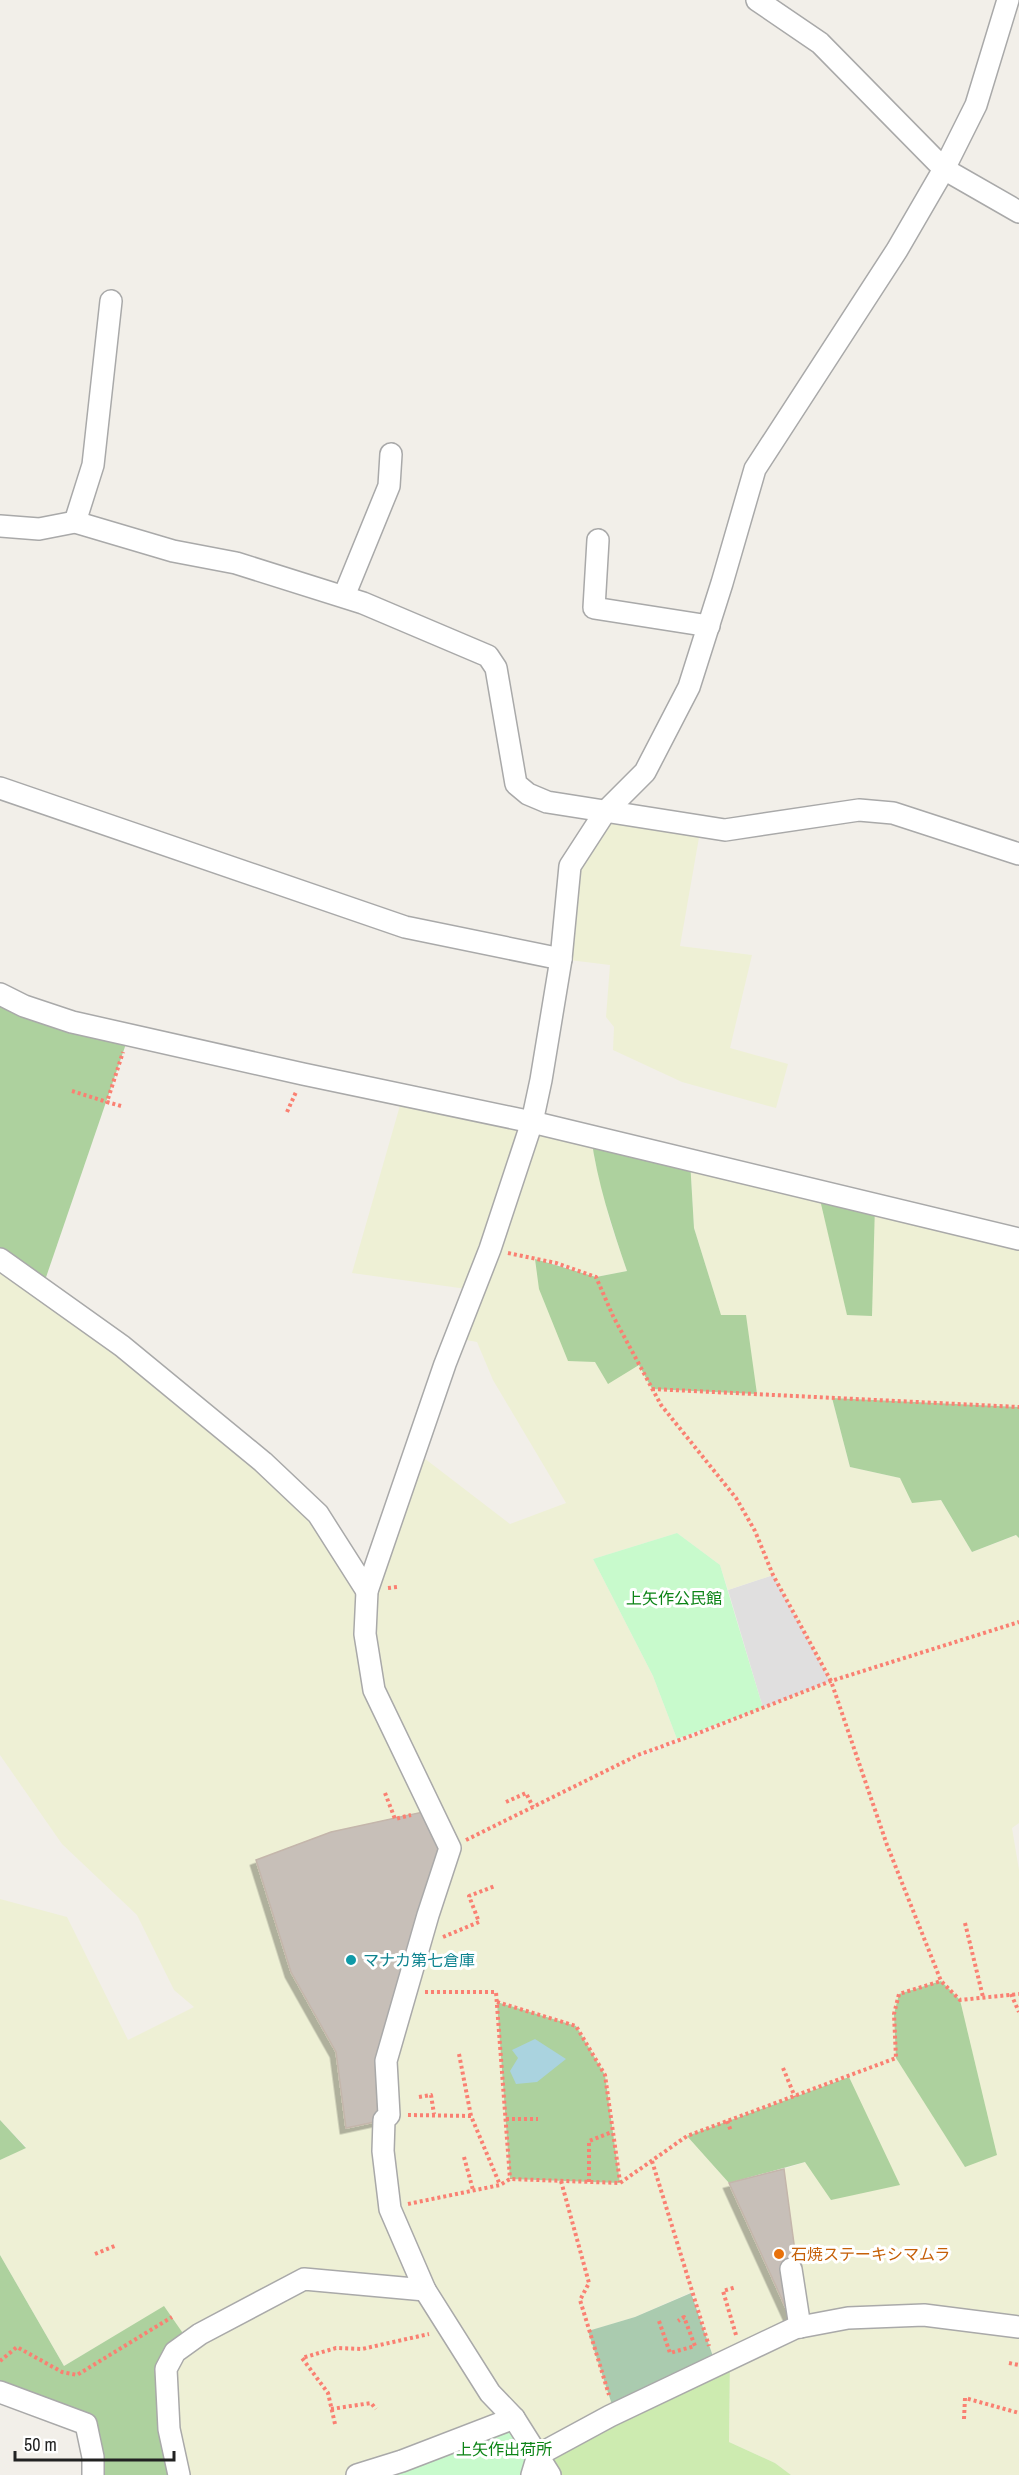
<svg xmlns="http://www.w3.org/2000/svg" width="1019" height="2475" viewBox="0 0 1019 2475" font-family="'Archivo Narrow','Noto Sans JP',sans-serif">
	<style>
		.residential { fill: #e0dfdf }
		.farmland { fill: #eef0d5; fill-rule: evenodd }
		.grass { fill: #cdebb0 }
		.forest { fill: #add19e }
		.cemetery { fill: #aacbaf }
		.park { fill: #c8facc }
		.water { fill: #aad3df }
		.building { fill: #c7bfb8; stroke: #c4b6ab; stroke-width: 1.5; filter: url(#shadow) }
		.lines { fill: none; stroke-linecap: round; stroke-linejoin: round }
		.minor-casing { stroke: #a9a9a9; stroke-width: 24 }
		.path { stroke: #fa8072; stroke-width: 4; stroke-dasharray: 3 3; stroke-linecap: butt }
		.minor { stroke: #fff; stroke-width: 21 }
		.culture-dot { fill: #0f9aa8; stroke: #fff; stroke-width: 2 }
		.food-dot { fill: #e8710a; stroke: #fff; stroke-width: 2 }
		.labels { text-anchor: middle; stroke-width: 6; stroke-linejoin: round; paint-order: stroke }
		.park-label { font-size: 16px; fill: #0c8416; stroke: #fff }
		.culture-label { font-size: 16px; fill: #0d838f; stroke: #fff; text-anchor: start }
		.food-label { font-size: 16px; fill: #c56008; stroke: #fff; text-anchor: start }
	</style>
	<defs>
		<filter id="shadow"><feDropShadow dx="-5.5" dy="5.5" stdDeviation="0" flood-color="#0004"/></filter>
	</defs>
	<rect width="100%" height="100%" fill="#f2efe9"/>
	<polygon class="residential" points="773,1575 831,1681 763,1708 728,1590"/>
	<g class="farmland">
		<polygon points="605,812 701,826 680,946 752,955 730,1048 788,1064 776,1108 682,1082 613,1050 614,1027 606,1017 610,965 561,959 570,866"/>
		<path d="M403 1095 591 1136 594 1156 610 1221 627 1271 596 1277 556 1263 535 1259 595 1361 639 1365 653 1389 721 1316 694 1228 690 1160 1019 1239V1407L832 1398 850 1467 900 1478 941 1500 972 1552 1017 1535 1019 1538V1823L1012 1828 1019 1870V2475H791L775 2463 729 2442 730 2359 716 2365 692 2292 635 2317 589 2331 615 2414 538 2455 392 2463 398 2475H179L164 2307 64 2366 0 2255V2160L26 2147 0 2120V1899L67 1917 128 2040 194 2007 174 1990 137 1915 62 1844 0 1755V1259L263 1462 366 1590 415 1448 424 1458 510 1524 566 1503 493 1380 477 1342 455 1338 474 1290 352 1273ZM677 1533 720 1565 728 1590 773 1575 830 1681 613 1768 677 1739 653 1676 593 1559ZM331 1832 384 2120 346 2128 336 2052 291 1972 257 1860ZM497 2002 538 2015 605 2075 620 2183 510 2179ZM848 2077 805 2162 784 2169 805 2326 729 2183 688 2136Z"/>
	</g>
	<polygon class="grass" points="730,2358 729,2442 775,2463 791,2475 532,2475 538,2455"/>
	<g class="forest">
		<polygon points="0,994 129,1035 42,1289 0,1259"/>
		<path d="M591 1136 690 1160 694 1228 721 1315H746L757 1394 652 1389 639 1365 608 1384 595 1362 568 1361 539 1289 535 1259 596 1277 627 1271C612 1227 597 1182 591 1136Z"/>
		<polygon points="818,1191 875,1204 872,1316 847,1315"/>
		<polygon points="832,1398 1019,1407 1019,1538 1016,1535 972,1552 941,1500 912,1503 900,1478 850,1467"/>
		<polygon points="941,1981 960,2000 997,2155 965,2167 896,2058 894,2014 899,1994"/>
		<polygon points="497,2002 576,2026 605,2075 620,2183 510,2179"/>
		<polygon points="849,2077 900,2185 831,2200 805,2162 729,2183 687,2136"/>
		<polygon points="0,2120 26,2148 0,2160"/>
		<polygon points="0,2255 64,2366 164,2306 189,2342 175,2352 179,2475 93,2475 86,2424 0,2392"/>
	</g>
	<polygon class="cemetery" points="691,2293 716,2365 615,2414 588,2331 635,2317"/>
	<g class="park">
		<polygon points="677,1533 720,1565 763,1708 677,1739 653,1676 593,1559"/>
		<polygon points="514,2418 538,2455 532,2475 398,2475 392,2463"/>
	</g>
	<polygon class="water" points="535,2039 566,2059 537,2082 516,2084 510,2071 518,2058 512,2050"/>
	<g class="building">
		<polygon points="432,1810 450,1848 386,2061 384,2120 346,2128 336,2052 291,1972 256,1860 331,1832"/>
		<polygon points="784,2169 805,2326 795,2328 729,2183"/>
	</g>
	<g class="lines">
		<defs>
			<g id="minor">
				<polyline points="757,0 820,43 944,169 1019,212"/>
				<polyline points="75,522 93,465 111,301"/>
				<polyline points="0,526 39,529 75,522 173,551 236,563 363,603 488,656 496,668 516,784 528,794 547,802 725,830 859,810 893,813 1019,854"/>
				<polyline points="598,540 594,608 709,626"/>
				<polyline points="344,596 389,486 391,454"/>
				<polyline points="0,788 405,927 561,959"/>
				<polyline points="0,994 24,1006 72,1022 303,1074 532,1122 1019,1239"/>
				<polyline points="0,1259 122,1346 263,1462 318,1514 367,1591"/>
				<polyline points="791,2269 800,2327"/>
				<polyline points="0,2392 86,2424 93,2457 93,2475"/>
				<polyline points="179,2475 169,2429 166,2369 175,2352 200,2334 304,2279 425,2290"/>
				<polyline points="357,2475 402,2461 514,2418"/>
				<polyline points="532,2475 538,2455 610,2416 795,2328 848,2318 924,2315 1019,2327"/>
				<polyline points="550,2475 514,2418 490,2393 425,2290 390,2209 383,2151 384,2120 389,2115 386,2061 428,1915 450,1848 374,1690 365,1634 367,1591 445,1364 490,1249 532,1122 541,1080 561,959 570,866 605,812 645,772 689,687 722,583 755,469 897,250 944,169 976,105 1008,0"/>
			</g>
		</defs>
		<use href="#minor" class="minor-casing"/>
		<g class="path">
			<polyline points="72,1091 107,1102"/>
			<polyline points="121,1106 107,1102 123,1052"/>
			<polyline points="287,1112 296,1092"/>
			<polyline points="508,1253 556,1263 596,1277 613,1316 661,1405 736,1498 755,1531 773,1575 831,1681 887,1845 941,1981 960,2000 1019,1994"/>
			<polyline points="652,1389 1019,1407"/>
			<polyline points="388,1588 397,1587"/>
			<polyline points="385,1793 395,1819 411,1815"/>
			<polyline points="506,1802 526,1793 533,1807"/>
			<polyline points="466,1840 638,1755 696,1734 831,1681 1019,1622"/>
			<polyline points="965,1923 983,1997"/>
			<polyline points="443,1937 479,1922 469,1896 495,1886"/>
			<polyline points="425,1992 496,1992 510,2179"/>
			<polyline points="1011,1994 1019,2012"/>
			<polyline points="497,2002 576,2026 605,2075 620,2182"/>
			<polyline points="459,2054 471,2116"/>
			<polyline points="783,2068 795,2097"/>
			<polyline points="419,2097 431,2095 434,2114"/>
			<polyline points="408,2115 471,2116 500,2185"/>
			<polyline points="506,2119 538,2119"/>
			<polyline points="727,2121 731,2131"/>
			<polyline points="464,2157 473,2190"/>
			<polyline points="652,2161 709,2346"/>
			<polyline points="561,2181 589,2283 580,2300 609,2395"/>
			<polyline points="589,2182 589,2141 612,2132"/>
			<polyline points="408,2204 500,2185 510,2179 620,2183 687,2136 896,2058 894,2014 899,1994 941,1981"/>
			<polyline points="95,2254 117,2245"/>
			<polyline points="659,2321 670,2353 695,2346 684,2317 678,2321"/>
			<polyline points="736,2335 723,2291 736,2287"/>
			<polyline points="0,2361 17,2347 62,2372 77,2375 172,2317"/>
			<polyline points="1009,2363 1019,2365"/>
			<polyline points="331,2409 371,2403 376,2409"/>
			<polyline points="964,2419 965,2398 1019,2413"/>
			<polyline points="335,2424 328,2393 302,2358 336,2348 362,2349 429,2334"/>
		</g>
		<use href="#minor" class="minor"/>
	</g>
	<circle class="culture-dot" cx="351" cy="1960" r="6"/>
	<circle class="food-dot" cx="779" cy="2254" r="6"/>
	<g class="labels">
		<g class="park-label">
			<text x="674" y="1604">上矢作公民館</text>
			<text x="504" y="2455">上矢作出荷所</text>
		</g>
		<g class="culture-label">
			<text x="363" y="1966">マナカ第七倉庫</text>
		</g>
		<g class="food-label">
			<text x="791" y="2260">石焼ステーキシマムラ</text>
		</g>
	</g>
	<path d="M15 2451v9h159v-9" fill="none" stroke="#222222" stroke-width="3"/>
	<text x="24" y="2451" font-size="18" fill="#222222" stroke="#ffffff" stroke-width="4.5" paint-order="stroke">50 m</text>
</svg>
